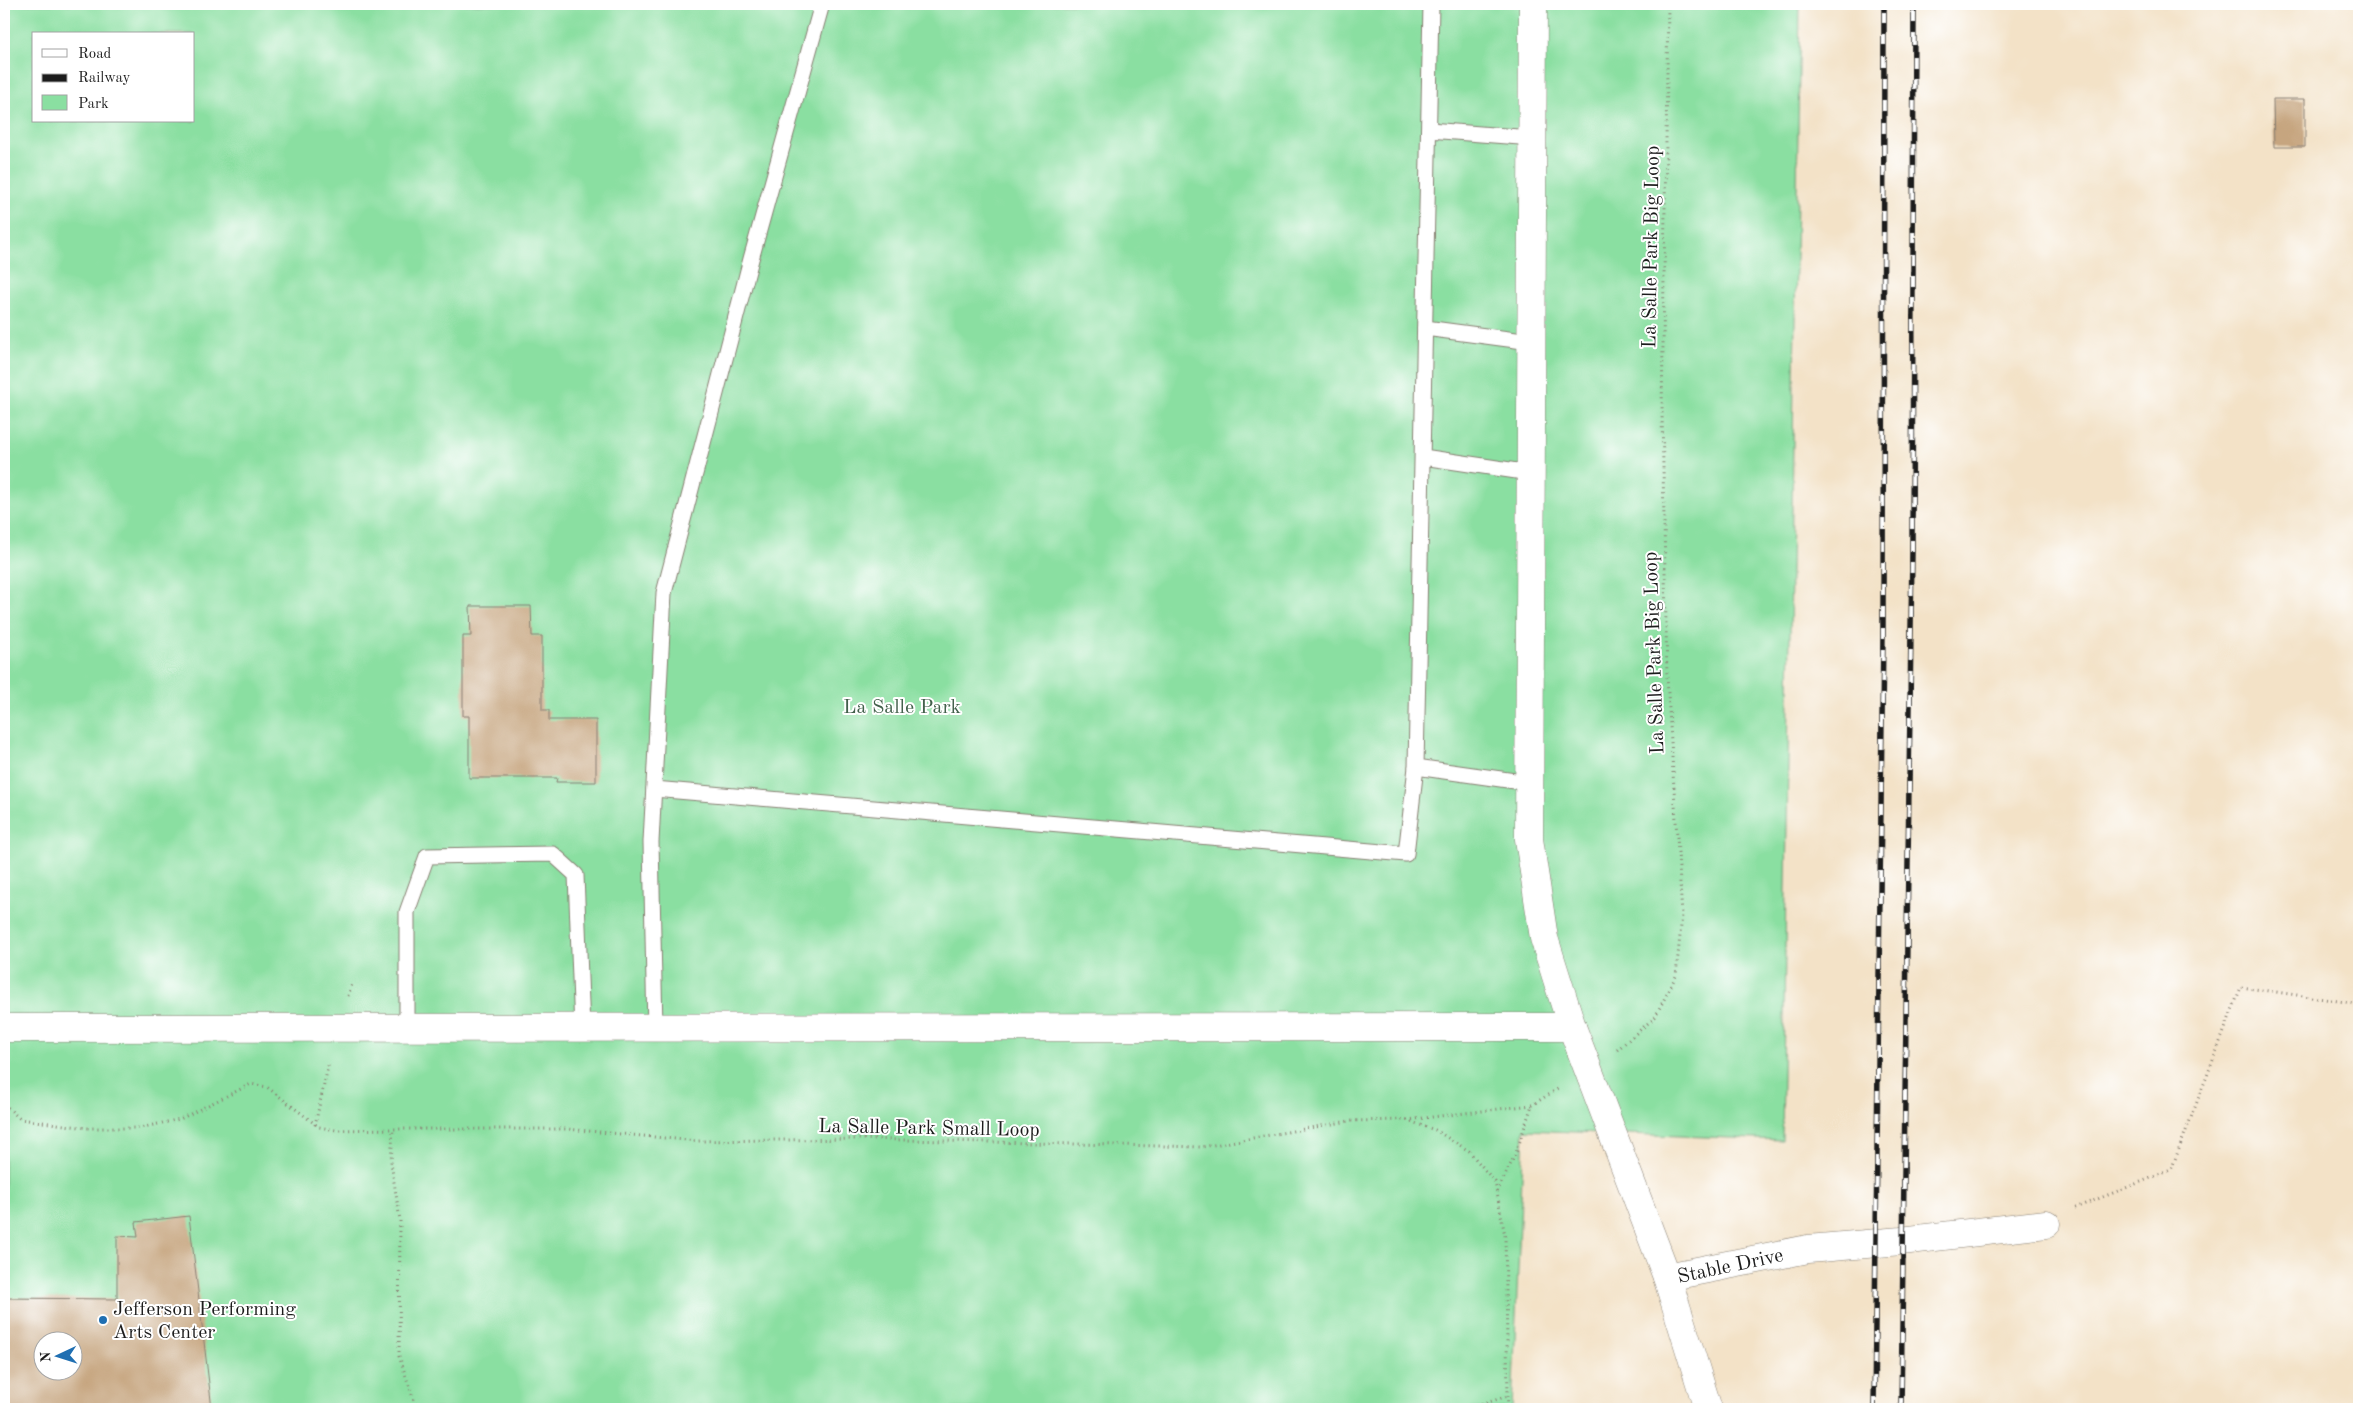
<svg xmlns="http://www.w3.org/2000/svg" width="2363" height="1413" viewBox="0 0 2363 1413" font-family="'Old Standard TT',serif">
	<style>
		.park { fill: #8adfa1; stroke: #537e5e; fill-rule: evenodd }
		.building { fill: #c6a57f; fill-rule: evenodd }
		.lines { fill: none; stroke-linecap: round; stroke-linejoin: round }
		.service-casing { stroke: #887f72; stroke-width: 17 }
		.minor-casing { stroke: #887f72; stroke-width: 29 }
		.path { stroke: #887f72; stroke-width: 3; stroke-dasharray: 1 4; stroke-linecap: butt }
		.service { stroke: #fff; stroke-width: 15 }
		.minor { stroke: #fff; stroke-width: 28 }
		.rail-casing { stroke: #1c1c1c; stroke-width: 5.5 }
		.rail { stroke: #fff; stroke-width: 4; stroke-dasharray: 11; stroke-linecap: butt }
		.poi-dot { fill: #1f6fb2; stroke: #fff; stroke-width: 2 }
		.labels { text-anchor: middle; stroke-width: 4; stroke-linejoin: round; paint-order: stroke }
		.street-label { font-size: 20px; fill: #1c1c1c; stroke: #fff }
		.park-label { font-size: 20px; fill: #42604b; stroke: #fff }
		.poi-label { font-size: 20px; fill: #1c1c1c; stroke: #fff; text-anchor: start }
	</style>
	<rect width="100%" height="100%" fill="#fff"/>
	<filter id="ink" filterUnits="userSpaceOnUse"><feTurbulence type="fractalNoise" baseFrequency=".02" numOctaves="2"/><feDisplacementMap in="SourceGraphic" scale="10" xChannelSelector="R" yChannelSelector="G"/><feConvolveMatrix kernelMatrix="1 2 1 2 8 2 1 2 1" color-interpolation-filters="sRGB"/></filter>
	<filter id="wash" filterUnits="userSpaceOnUse"><feTurbulence type="fractalNoise" baseFrequency=".0096" numOctaves="4" result="noise"/><feDisplacementMap in="SourceGraphic" scale="20" xChannelSelector="R" yChannelSelector="G"/><feGaussianBlur stdDeviation="1.12" result="paint"/><feColorMatrix in="noise" values="0 0 0 0 0 0 0 0 0 0 0 0 0 0 0 0 0 1.4 0 .05"/><feComposite in="paint" operator="in"/></filter>
	<g filter="url(#wash)">
		<rect width="100%" height="100%" fill="#f3e2c7"/>
		<path class="park" d="M4 4H1800L1782 1140 1524 1130 1512 1409H4ZM34 34H194V121H34ZM42 1340H72V1370H42Z"/>
		<g id="blocks">
			<g class="building">
				<polygon points="2273,99 2305,99 2305,147 2274,147"/>
				<polygon points="470,606 531,606 532,636 542,636 542,710 549,710 549,720 596,720 596,782 556,782 557,778 469,778 469,716 463,716 463,636 471,636"/>
				<path d="M189 1216 212 1409H4V1298L117 1299V1236L138 1237 136 1222ZM42 1340H72V1370H42Z"/>
			</g>
		</g>
	</g>
	<g filter="url(#ink)">
		<use href="#blocks" fill-opacity="0" stroke="#887f72" stroke-width="1"/>
		<g class="lines">
			<defs>
				<g id="service">
					<polyline points="1429,130 1533,138"/>
					<polyline points="1425,328 1531,342"/>
					<polyline points="1423,457 1530,473"/>
					<polyline points="1416,767 1529,783"/>
					<polyline points="654,789 1406,854 1416,767 1431,4"/>
					<polyline points="407,1029 407,912 427,856 553,854 576,875 582,1029"/>
					<polyline points="655,1029 651,842 664,593 751,259 822,4"/>
				</g>
				<g id="minor">
					<polyline points="1533,4 1529,839 1544,938 1572,1027 1667,1277 1708,1409"/>
					<polyline points="4,1028 1572,1027"/>
					<polyline points="1667,1277 1808,1249 1901,1241 2046,1224"/>
				</g>
			</defs>
			<use href="#service" class="service-casing"/>
			<use href="#minor" class="minor-casing"/>
			<g class="path">
				<polyline points="348,996 352,984"/>
				<polyline points="1617,1050 1655,1017 1676,976 1682,915 1667,678 1662,413 1668,4"/>
				<polyline points="4,1104 20,1119 87,1128 140,1128 180,1119 251,1084 267,1087 319,1127 336,1130 393,1129"/>
				<polyline points="1407,1120 1532,1105 1559,1088"/>
				<polyline points="315,1125 329,1062"/>
				<polyline points="1497,1192 1516,1153 1532,1105"/>
				<polyline points="2075,1208 2171,1170 2241,987 2359,1004"/>
				<polyline points="417,1409 399,1356 400,1220 391,1163 393,1129 567,1129 697,1141 862,1139 1202,1147 1349,1121 1406,1120 1435,1130 1469,1151 1495,1182 1505,1236 1508,1396 1507,1409"/>
				<polyline points="1467,1409 1508,1396"/>
			</g>
			<use href="#service" class="service"/>
			<use href="#minor" class="minor"/>
			<defs>
				<g id="rail">
					<polyline points="1874,1409 1883,635 1884,4"/>
					<polyline points="1901,1409 1912,551 1914,4"/>
				</g>
			</defs>
			<use href="#rail" class="rail-casing"/>
			<use href="#rail" class="rail"/>
		</g>
	</g>
	<circle class="poi-dot" cx="103" cy="1320" r="5"/>
	<g class="labels">
		<g class="street-label">
			<text transform="translate(1650 247) rotate(-89)" y="7">La Salle Park Big Loop</text>
			<text transform="translate(1653 653) rotate(-92)" y="7">La Salle Park Big Loop</text>
			<text transform="translate(929 1127) rotate(1)" y="7">La Salle Park Small Loop</text>
			<text transform="translate(1730 1265) rotate(-12)" y="7">Stable Drive</text>
		</g>
		<g class="park-label">
			<text x="902" y="713">La Salle Park</text>
		</g>
		<g class="poi-label">
			<text x="113" y="1315">Jefferson Performing<tspan x="113" dy="23">Arts Center</tspan></text>
		</g>
	</g>
	<rect width="2363" height="1413" fill="none" stroke="#fff" stroke-width="20"/>
	<rect x="32" y="32" width="162" height="90" fill="#ffffff" stroke="#a4a4a4"/>
	<rect x="42" y="49" width="25" height="8" fill="#ffffff" stroke="#a4a4a4"/>
	<text x="78" y="58" font-size="15" fill="#1c1c1c">Road</text>
	<rect x="42" y="74" width="25" height="8" fill="#1c1c1c" stroke="#a4a4a4"/>
	<text x="78" y="82" font-size="15" fill="#1c1c1c">Railway</text>
	<rect x="42" y="95" width="25" height="15" fill="#8adfa1" stroke="#a4a4a4"/>
	<text x="78" y="108" font-size="15" fill="#1c1c1c">Park</text>
	<g transform="translate(58 1356) rotate(266)"><circle r="24" fill="#ffffff" stroke="#a4a4a4"/>
	<path d="M0-4L9 19L0 12L-9 19Z" fill="#1f6fb2"/>
	<text y="-8" font-size="14" font-weight="bold" text-anchor="middle" fill="#1c1c1c">N</text>
	</g>
</svg>
